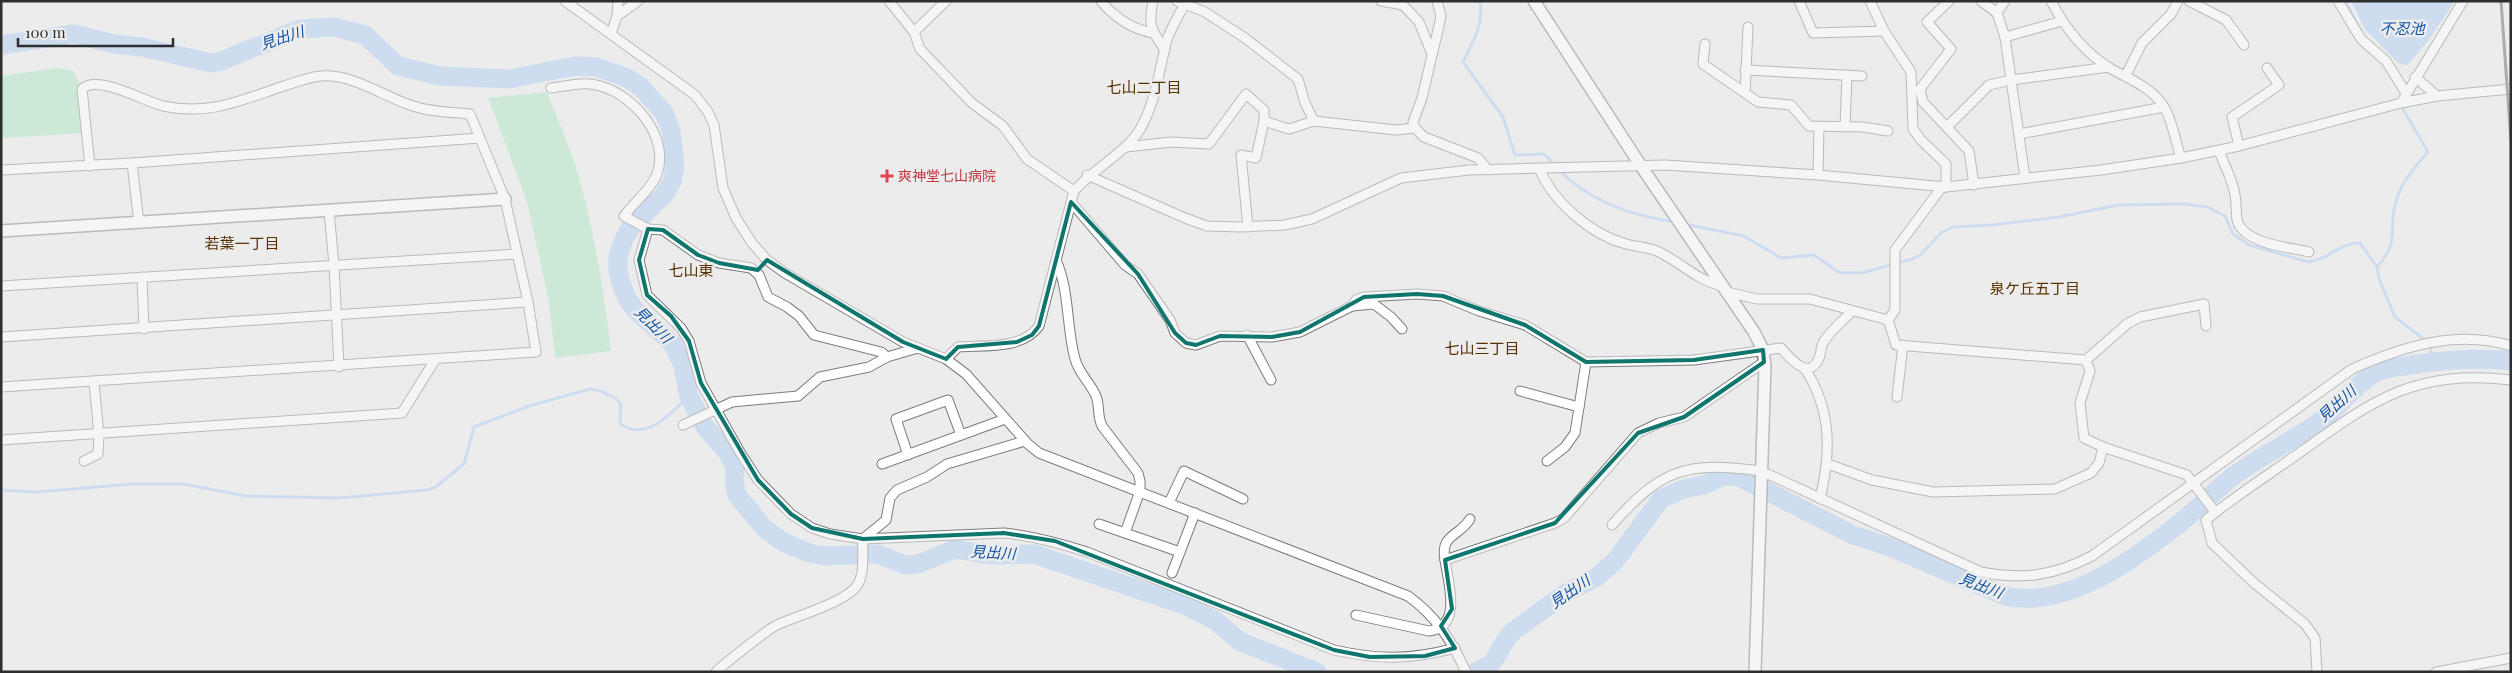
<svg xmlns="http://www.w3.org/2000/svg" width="2512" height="673" viewBox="0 0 2512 673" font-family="'Playfair Display','Noto Sans JP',serif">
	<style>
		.green { fill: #a4e5be }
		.water { fill: #a9c8f2 }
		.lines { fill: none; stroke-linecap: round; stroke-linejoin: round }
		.stream { stroke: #a9c8f2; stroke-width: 3 }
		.river { stroke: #a9c8f2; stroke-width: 19 }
		.street-casing { stroke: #7b7c7d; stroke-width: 11 }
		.secondary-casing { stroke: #7b7c7d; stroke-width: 14 }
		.street { stroke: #fff; stroke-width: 9 }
		.secondary { stroke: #fff; stroke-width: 11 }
		.rail { stroke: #5b5b5c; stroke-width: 3 }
		.marked { fill: none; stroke: #0f766e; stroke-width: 4; stroke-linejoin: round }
		.health-dot { fill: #e0444e; stroke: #ececed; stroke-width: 2 }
		.labels { text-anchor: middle; stroke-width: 5; stroke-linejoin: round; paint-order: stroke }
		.health-label { font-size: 14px; fill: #be3a42; stroke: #ececed; text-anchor: start }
		.water-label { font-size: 15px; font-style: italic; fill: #0e53a3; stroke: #ececed }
		.neighbourhood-label { font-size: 15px; fill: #573200; stroke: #ececed }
	</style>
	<rect width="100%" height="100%" fill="#ececed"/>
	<g class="green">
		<polygon points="57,68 73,71 82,89 87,133 1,138 1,76"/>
		<path d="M547 92C557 118 569 144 577 171 594 230 604 290 611 351L555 358 549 302 526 198 488 98Z"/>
	</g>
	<polygon class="water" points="2351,1 2455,1 2428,41 2408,65 2399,64 2364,28"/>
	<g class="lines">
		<g class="stream">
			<path d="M1480 1C1484 25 1473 41 1463 62L1503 117 1515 155 1544 154 1556 166"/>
			<polyline points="2345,1 2361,31"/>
			<path d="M1560 171C1591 202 1632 216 1675 222"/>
			<path d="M1684 224 1744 236 1781 258 1814 255 1840 273H1862L1912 259 1920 255 1942 232 1953 227 1992 225 2059 217 2118 205 2184 204 2208 207 2225 216 2233 234 2249 245 2309 262C2328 260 2341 242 2360 243L2377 267 2379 279 2395 317 2425 340 2431 349 2432 361"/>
			<path d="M2377 267C2401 239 2388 235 2395 205 2400 183 2414 168 2428 152L2403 109"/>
			<path d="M1 490 36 492 133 484H183L246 496 340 498 426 490 434 488 464 464 474 427 529 406 590 389 601 391 615 398 621 404 620 424C648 442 669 414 689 396"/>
		</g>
		<g class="river">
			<polyline points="1,45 74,34 114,44 142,47 211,63 221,61 300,29 334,27 365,35 398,66 440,76 509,79 576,66 596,67 627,78 641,87 664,113 671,130 675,167 672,181 664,195 631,227 625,237 618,256 618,271 621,284 628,300 636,311 672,343 682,363 689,396 705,427 727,452 735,466 734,480 737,495 765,529 783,542 809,553 826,556 877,554 905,565 918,564 955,549 990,555 1034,554 1184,605 1216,621 1239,641 1317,672"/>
			<path d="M1475 672C1500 664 1496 650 1511 633L1566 593 1597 577 1615 561 1661 499 1683 489 1704 485 1723 476H1737L1853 535 1890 547 2005 596C2066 610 2135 559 2181 522 2199 508 2214 491 2232 477 2260 456 2293 441 2322 420 2342 405 2356 382 2379 371 2386 368 2397 367 2405 366 2440 360 2475 357 2511 361"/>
		</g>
		<defs>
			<g id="street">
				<path d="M565 1 695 95 708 112 714 125 723 188 736 218 752 243 767 260 785 273 903 342 946 359 966 374 1028 444 1039 453 1408 596C1436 616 1452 641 1466 672"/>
				<polyline points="889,1 914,32 920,49 972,103 1003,126 1027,159 1074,191"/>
				<path d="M1101 1C1114 17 1132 29 1153 33"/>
				<path d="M1153 1C1148 25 1151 30 1165 50"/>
				<polyline points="1177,1 1205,12 1245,38 1298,79 1305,103 1314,121"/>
				<polyline points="1381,1 1403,5 1419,22 1432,54"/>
				<polyline points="1437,1 1441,16 1438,30 1422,98 1413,122 1415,128 1424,137 1478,158 1488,170"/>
				<polyline points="1799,1 1813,33 1884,31"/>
				<polyline points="1870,1 1884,31 1911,72 1913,129 1921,140 1946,164 1946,187"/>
				<polyline points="1949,1 1927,22 1951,49 1920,89 1923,102 1969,151 1974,185"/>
				<polyline points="1981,1 1997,13 2005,37 2025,178"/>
				<path d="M2051 1C2065 28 2082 50 2108 67 2128 79 2151 86 2164 107 2172 119 2176 144 2181 158"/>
				<polyline points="2189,1 2226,20 2244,45"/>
				<polyline points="2338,1 2361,39 2386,61 2406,93"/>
				<polyline points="1997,13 2005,1"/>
				<polyline points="617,16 638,1"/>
				<polyline points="914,32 946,1"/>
				<polyline points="611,34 617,16 618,1"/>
				<polyline points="2005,37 2062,21"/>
				<polyline points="1705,44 1703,64 1758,102 1791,105 1809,126 1863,127 1888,131"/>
				<polyline points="1745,70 1862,76"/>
				<polyline points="2126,75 2142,43 2171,14 2178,1"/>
				<polyline points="2415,77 2437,96"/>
				<path d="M551 88C567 86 584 81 600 86 634 95 670 137 657 174 651 190 634 202 624 216L648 229 663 230 698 255 719 263 751 268 759 275 768 297 787 307 799 316 814 335 881 352 887 357"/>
				<polyline points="1745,93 1748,27"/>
				<polyline points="2401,103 2463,1"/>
				<polyline points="1845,127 1847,75"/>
				<polyline points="1947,127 1989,85 2011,80 2109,67"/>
				<polyline points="2019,134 2164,107"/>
				<polyline points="2239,146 2232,117 2279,85 2267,68"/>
				<polyline points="1126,147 1171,142 1209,144 1246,94 1264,110 1264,121"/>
				<path d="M2219 151C2226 169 2236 186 2236 206 2237 214 2235 221 2241 228 2255 245 2288 247 2309 252"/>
				<polyline points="132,163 139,223"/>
				<path d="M1539 168C1553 202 1590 234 1626 244 1637 247 1649 247 1659 252 1682 263 1697 281 1723 286"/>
				<polyline points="1,170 132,163 480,138"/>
				<polyline points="1087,175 1185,218 1207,226 1240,227 1284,225 1312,219 1401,178 1469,170 1665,165 1818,175 1946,187 2101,170 2181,158 2239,146 2401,103 2437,96 2511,89"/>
				<polyline points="1818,175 1819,127"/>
				<polyline points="1942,187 1895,250 1895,310 1888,320 1896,345 2086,360 2127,324 2140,317 2204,304 2206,326"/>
				<polyline points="1071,202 1125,265 1138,274 1170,320 1175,333 1186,343 1196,345 1220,336 1272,337 1300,332 1352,306 1374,304 1391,317 1402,329"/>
				<polyline points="329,211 334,265 339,367"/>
				<polyline points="1248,227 1241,155 1256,158 1264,121 1289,129 1314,121 1396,130 1415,128"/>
				<path d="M648 229 639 260 647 295 681 328 689 341 701 383 741 454 758 480 791 514 812 528 830 534 863 539 1004 533C1033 536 1059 543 1087 552L1334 650C1379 660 1411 660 1455 648"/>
				<path d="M1056 260C1070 292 1066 326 1075 359 1079 374 1090 382 1096 396 1100 406 1097 416 1102 426L1138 473 1140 481V491L1125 533"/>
				<polyline points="142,277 144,329"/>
				<polyline points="1,286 517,254"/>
				<polyline points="1727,292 1757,299 1810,299 1888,320"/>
				<path d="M1352 306 1356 300 1364 297 1417 294 1443 296 1479 311 1525 325 1586 362 1694 360 1781 348C1790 358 1809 382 1819 358 1822 352 1820 345 1825 340 1832 329 1843 321 1852 311"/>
				<polyline points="1247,335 1271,380"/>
				<polyline points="1,337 528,302"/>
				<path d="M946 359 958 347C985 345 1022 350 1039 326L1074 191C1092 170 1125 153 1139 131 1155 105 1159 72 1166 43 1170 29 1180 14 1186 1"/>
				<polyline points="2086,360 2090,371 2080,403 2084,438 2103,447 2187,475 2215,512"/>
				<path d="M1805 369C1832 410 1831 453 1820 499"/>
				<path d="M1 387 536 352 528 302 505 199 470 114C450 112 429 112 410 105 381 95 353 74 321 76 309 77 296 82 284 86 241 100 210 116 163 106 143 101 98 74 82 89L90 166"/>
				<polyline points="1520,391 1579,407"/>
				<polyline points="1897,397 1903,345"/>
				<polyline points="683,425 732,402 798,396 820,377 869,367 887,357 918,348"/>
				<polyline points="1,440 402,413 435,360"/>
				<polyline points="908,455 896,419 948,400 961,435"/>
				<polyline points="84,461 98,454 99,435 94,382"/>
				<polyline points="1547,461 1565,447 1575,433 1586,362"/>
				<polyline points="882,464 1005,419"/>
				<polyline points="1828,464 1872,480 1933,492 2055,489 2091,473 2099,463 2103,447"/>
				<polyline points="1169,503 1184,471 1243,499"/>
				<polyline points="1099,524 1180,552"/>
				<path d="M1612 525C1662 468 1687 461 1761 471L1981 572C2023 580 2053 576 2092 556L2352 369C2402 347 2456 329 2511 346"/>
				<path d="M1445 560C1440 534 1459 537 1470 519"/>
				<polyline points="1172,573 1195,513"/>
				<path d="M1356 615 1429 631C1463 627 1448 582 1445 560L1555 523 1564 518 1638 433 1659 423 1684 417 1764 362"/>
				<path d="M716 672C720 667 771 627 777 625 796 616 848 602 858 584 865 572 862 553 863 539L886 520 890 498 897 490 927 477 947 464 1025 441"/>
				<path d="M2317 672 2315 638 2305 624 2254 583 2212 543 2206 520C2234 497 2265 477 2295 456 2372 401 2412 369 2511 380"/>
				<polyline points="2436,672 2511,658"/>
			</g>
			<g id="secondary">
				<polyline points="1534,1 1641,166 1754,332 1763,350 1765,366 1755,672"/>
				<polyline points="1,231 505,199"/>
			</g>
		</defs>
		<use href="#street" class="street-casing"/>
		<use href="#secondary" class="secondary-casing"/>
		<use href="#street" class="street"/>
		<use href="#secondary" class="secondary"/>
		<polyline class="rail" points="2501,1 2511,141"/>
	</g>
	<path d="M0 0H2512V673H0ZM1071 202 1138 274 1175 333 1186 343 1196 345 1220 336 1272 337 1300 332 1364 297 1417 294 1443 296 1525 325 1586 362 1694 360 1763 350 1764 362 1684 417 1638 433 1555 523 1445 560 1452 609 1441 626 1455 648 1425 656 1370 657 1334 650 1055 541 1004 533 863 539 812 528 791 514 758 480 701 383 689 341 671 316 647 295 639 260 648 229 663 230 698 255 719 263 758 270 767 260 903 342 946 359 958 347 1017 342 1032 335 1039 326Z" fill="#ececed" fill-opacity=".55" fill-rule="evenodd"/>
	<path class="marked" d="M1071 202 1138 274 1175 333 1186 343 1196 345 1220 336 1272 337 1300 332 1364 297 1417 294 1443 296 1525 325 1586 362 1694 360 1763 350 1764 362 1684 417 1638 433 1555 523 1445 560 1452 609 1441 626 1455 648 1425 656 1370 657 1334 650 1055 541 1004 533 863 539 812 528 791 514 758 480 701 383 689 341 671 316 647 295 639 260 648 229 663 230 698 255 719 263 758 270 767 260 903 342 946 359 958 347 1017 342 1032 335 1039 326Z"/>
	<path class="health-dot" d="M884.5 168.5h5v5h5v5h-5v5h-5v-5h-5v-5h5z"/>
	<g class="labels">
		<g class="health-label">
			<text x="898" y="181">爽神堂七山病院</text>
		</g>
		<g class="water-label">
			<text x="2402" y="34">不忍池</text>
			<text transform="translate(282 38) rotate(-18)" y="5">見出川</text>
			<text transform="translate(653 325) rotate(45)" y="5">見出川</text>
			<text transform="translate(2337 404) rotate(-42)" y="5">見出川</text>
			<text transform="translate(993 553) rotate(3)" y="5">見出川</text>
			<text transform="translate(1981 586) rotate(21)" y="5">見出川</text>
			<text transform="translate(1570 592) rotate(-35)" y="5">見出川</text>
		</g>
		<g class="neighbourhood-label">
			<text x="1144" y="93">七山二丁目</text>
			<text x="242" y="249">若葉一丁目</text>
			<text x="691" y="276">七山東</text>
			<text x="2035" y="294">泉ケ丘五丁目</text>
			<text x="1482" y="354">七山三丁目</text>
		</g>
	</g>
	<rect width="2512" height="673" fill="none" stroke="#2e2e2f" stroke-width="5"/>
	<path d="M18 38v8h155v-8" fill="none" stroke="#2e2e2f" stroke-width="2.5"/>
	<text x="25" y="38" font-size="15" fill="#2e2e2f" stroke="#ececed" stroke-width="4" paint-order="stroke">100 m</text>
</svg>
